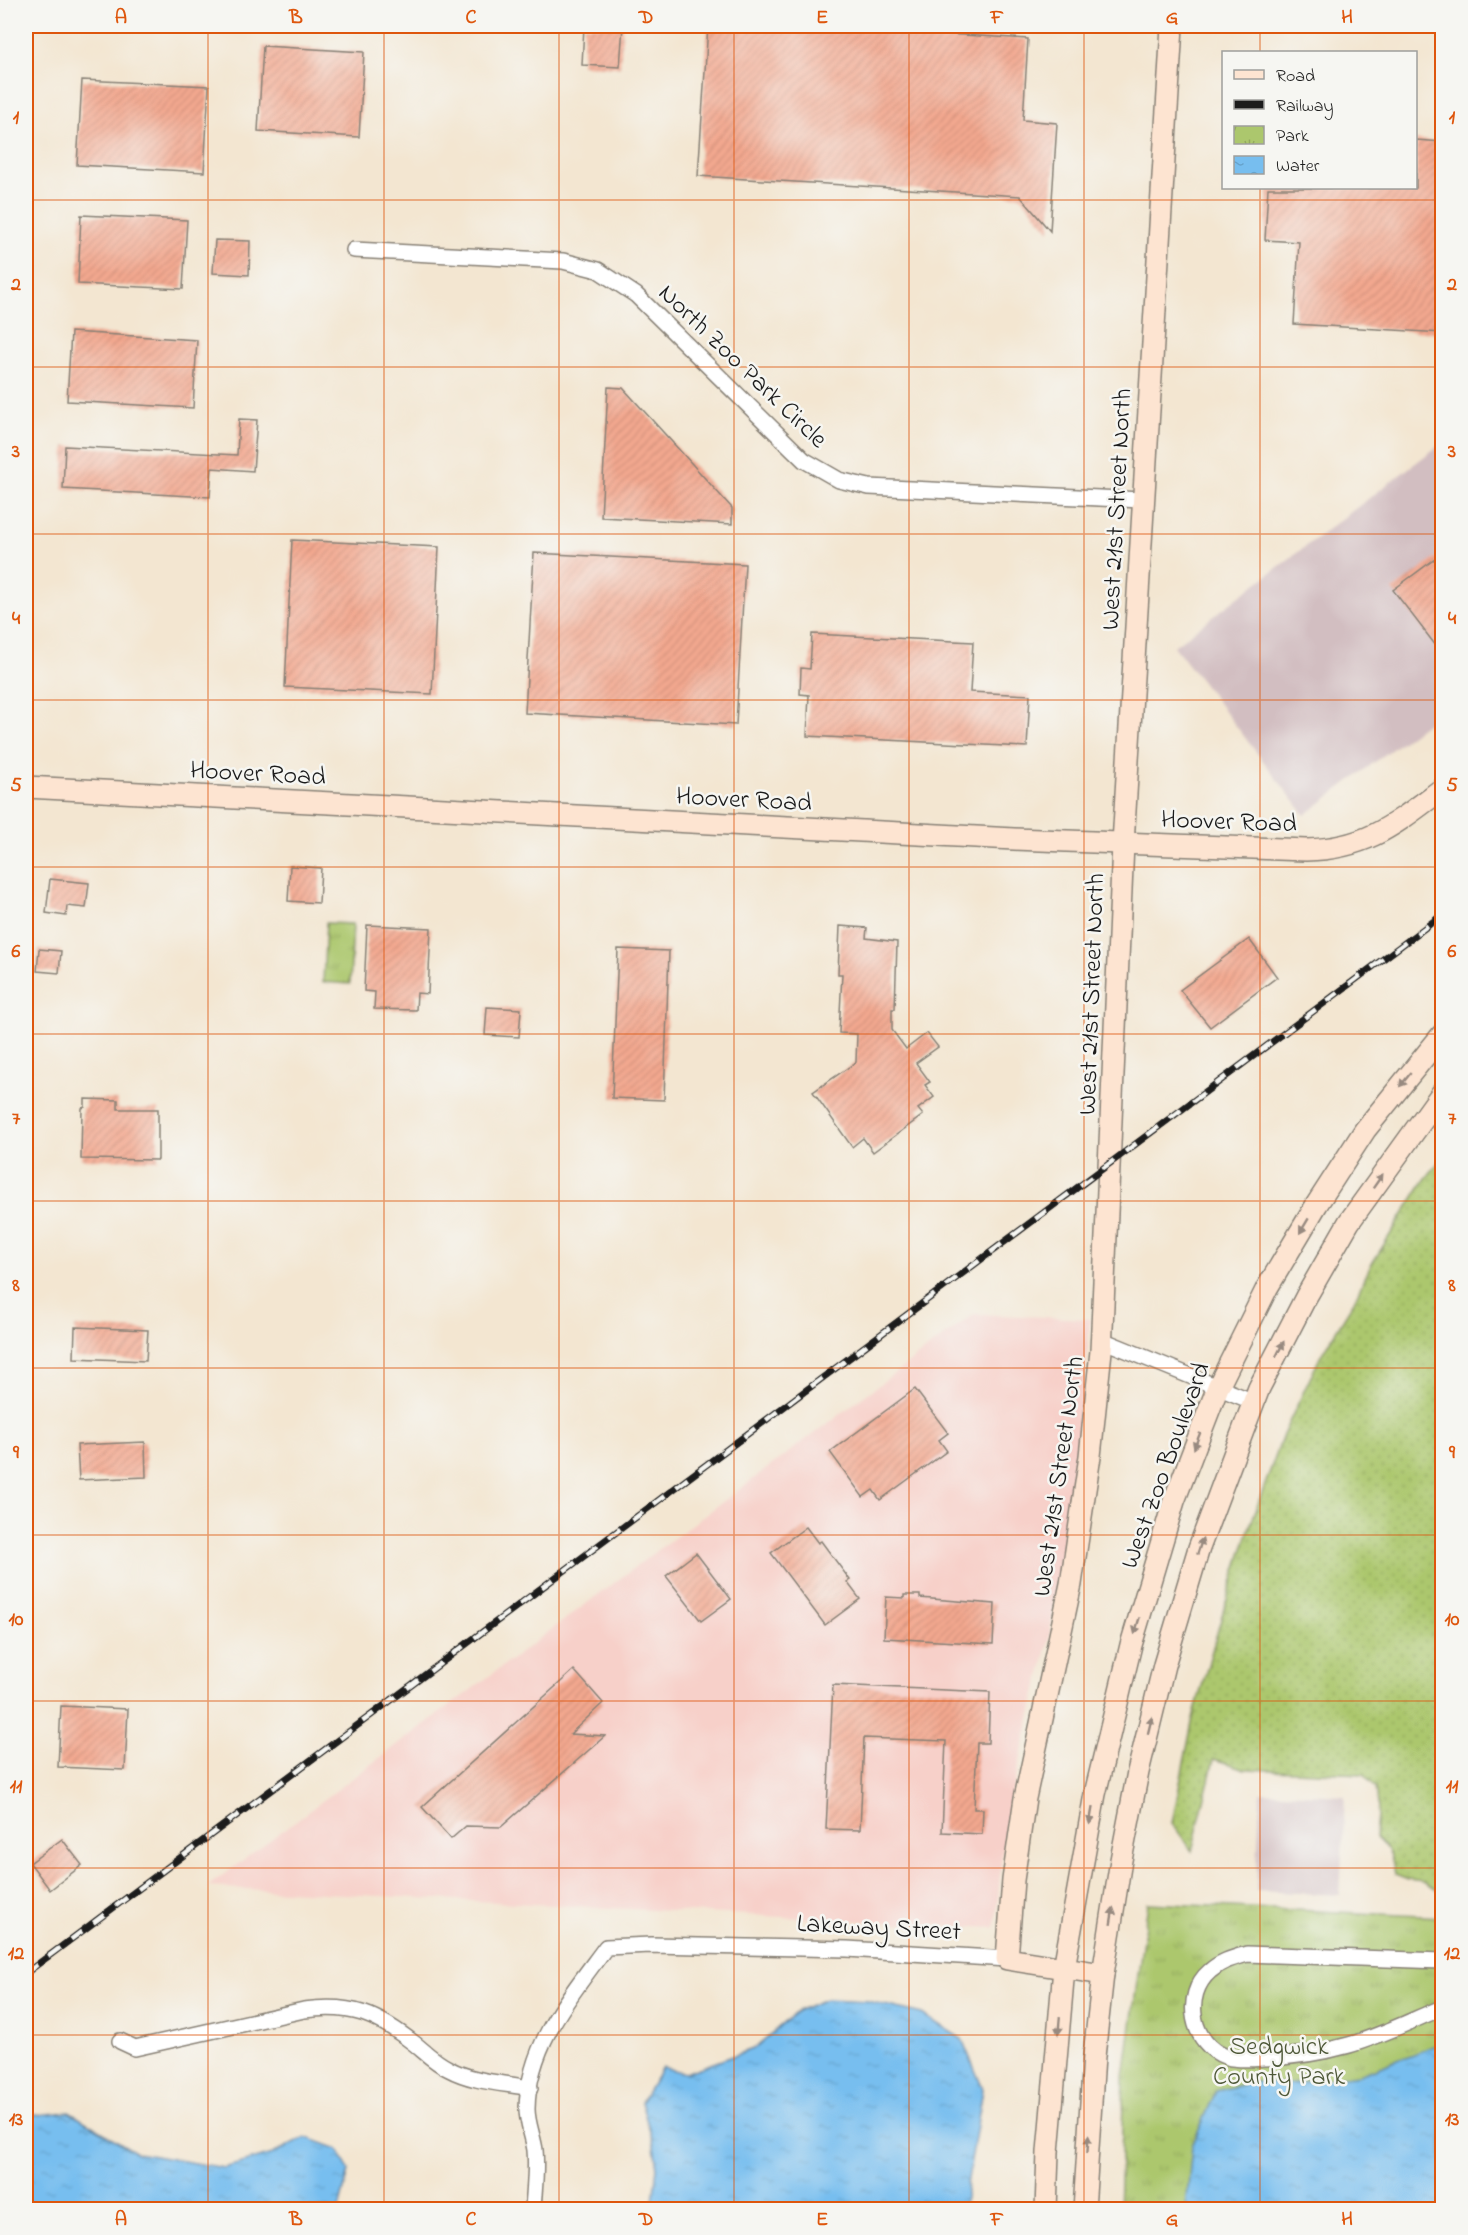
<svg xmlns="http://www.w3.org/2000/svg" width="1468" height="2235" viewBox="0 0 1468 2235" font-family="'Indie Flower',sans-serif">
	<style>
		.built { fill: #f7d0c9 }
		.industrial { fill: #d2bec1 }
		.grass { fill: url(#grass-dots); stroke: #647244; stroke-width: 1.5 }
		.park { fill: url(#park-tufts); stroke: #647244; stroke-width: 1.5 }
		.water { fill: url(#water-ripples); stroke: #4a6d86; stroke-width: 1.5 }
		.building { fill: url(#building-hatch) }
		.lines { fill: none; stroke-linecap: round; stroke-linejoin: round }
		.street-casing { stroke: #888176; stroke-width: 18 }
		.secondary-casing { stroke: #888176; stroke-width: 24 }
		.street { stroke: #fff; stroke-width: 15 }
		.secondary { stroke: #fde4d1; stroke-width: 21 }
		.rail-casing { stroke: #1c1c1c; stroke-width: 7 }
		.rail { stroke: #f6f6f2; stroke-width: 4.5; stroke-dasharray: 14; stroke-linecap: butt }
		.oneway { fill: #988a80 }
		.grid { fill: none; stroke: #de560d; stroke-width: 1.5; stroke-opacity: 0.55 }
		.labels { text-anchor: middle; stroke-width: 5; stroke-linejoin: round; paint-order: stroke }
		.street-label { font-size: 26px; fill: #1c1c1c; stroke: #f6f6f2 }
		.park-label { font-size: 26px; fill: #4e5838; stroke: #f6f6f2 }
		.neatline { fill: none; stroke: #de560d; stroke-width: 2 }
		.grid-label { font-size: 20px; text-anchor: middle; font-weight: bold; fill: #de560d }
	</style>
	<defs>
		<pattern id="grass-dots" width="8" height="8" patternUnits="userSpaceOnUse" patternTransform="scale(1.5)"><rect width="8" height="8" fill="#acc76d"/><path d="M2 2h.1M6 6h.1" fill="none" stroke="#93aa5e" stroke-width="1.8" stroke-linecap="round"/></pattern>
		<pattern id="park-tufts" width="24" height="20" patternUnits="userSpaceOnUse" patternTransform="scale(1.5)"><rect width="24" height="20" fill="#acc76d"/><path d="M3 7l-1-3M5 7V3M7 7l1-3M15 17l-1-3M17 17v-4M19 17l1-3" fill="none" stroke="#93aa5e"/></pattern>
		<pattern id="water-ripples" width="26" height="14" patternUnits="userSpaceOnUse" patternTransform="scale(1.5)"><rect width="26" height="14" fill="#77beef"/><path d="M2 4q2-2 4 0t4 0M15 11q2-2 4 0t4 0" fill="none" stroke="#66a3cc"/></pattern>
		<pattern id="building-hatch" width="6" height="6" patternUnits="userSpaceOnUse" patternTransform="scale(1.5)"><rect width="6" height="6" fill="#f3a88f"/><path d="M-1 1l2-2M0 6l6-6M5 7l2-2" fill="none" stroke="#d0907b"/></pattern>
	</defs>
	<rect width="100%" height="100%" fill="#f6f6f2"/>
	<filter id="ink" filterUnits="userSpaceOnUse"><feTurbulence type="fractalNoise" baseFrequency=".0167" numOctaves="2"/><feDisplacementMap in="SourceGraphic" scale="12" xChannelSelector="R" yChannelSelector="G"/><feConvolveMatrix kernelMatrix="1 2 1 2 8 2 1 2 1" color-interpolation-filters="sRGB"/></filter>
	<filter id="wash" filterUnits="userSpaceOnUse"><feTurbulence type="fractalNoise" baseFrequency=".008" numOctaves="4" result="noise"/><feDisplacementMap in="SourceGraphic" scale="24" xChannelSelector="R" yChannelSelector="G"/><feGaussianBlur stdDeviation="1.35" result="paint"/><feColorMatrix in="noise" values="0 0 0 0 0 0 0 0 0 0 0 0 0 0 0 0 0 1.4 0 .05"/><feComposite in="paint" operator="in"/></filter>
	<g filter="url(#wash)">
		<rect width="100%" height="100%" fill="#f3e6d1"/>
		<polygon class="built" points="974,1314 1090,1319 1081,1426 1065,1549 1048,1644 1011,1798 1002,1855 995,1928 207,1887"/>
		<g class="industrial">
			<polygon points="1442,443 1442,711 1305,815 1174,646"/>
			<polygon points="1260,1792 1345,1796 1340,1895 1256,1891"/>
		</g>
		<path class="grass" d="M1442 1158V1893L1423 1882 1408 1880 1395 1875C1392 1855 1390 1851 1375 1837L1378 1805 1376 1788 1363 1774 1245 1769 1214 1759 1192 1851 1172 1823 1193 1718 1223 1612 1250 1526 1283 1435 1321 1355 1352 1305 1371 1265 1424 1181Z"/>
		<g class="park">
			<polygon points="326,923 353,924 350,984 323,982"/>
			<polygon points="1148,1903 1442,1917 1442,2209 1119,2210 1124,2076"/>
		</g>
		<g class="water">
			<polygon points="826,1999 868,2001 922,2014 962,2039 983,2089 963,2209 652,2209 657,2168 654,2145 641,2102 662,2067 685,2073 753,2049 799,2010"/>
			<polygon points="1442,2043 1442,2209 1186,2209 1192,2146 1216,2091 1254,2082 1287,2084 1359,2075"/>
			<polygon points="69,2112 137,2153 224,2168 273,2154 305,2137 338,2149 349,2171 339,2209 26,2209 26,2116"/>
		</g>
		<g id="blocks">
			<g class="building">
				<polygon points="584,26 623,26 620,67 582,65"/>
				<polygon points="708,26 813,26 1028,39 1023,120 1057,123 1050,231 1020,196 698,176"/>
				<polygon points="263,46 364,52 359,137 258,131"/>
				<polygon points="82,80 209,86 204,172 77,165"/>
				<polygon points="1416,140 1443,142 1443,333 1294,324 1299,242 1265,240 1268,188 1416,188"/>
				<polygon points="81,215 187,220 183,289 78,284"/>
				<polygon points="215,240 250,241 249,275 213,273"/>
				<polygon points="71,332 197,340 193,408 67,401"/>
				<polygon points="608,387 623,388 732,508 732,524 601,517"/>
				<polygon points="239,419 257,420 253,471 212,468 210,497 63,489 65,446 237,455"/>
				<polygon points="292,540 439,547 432,694 285,687"/>
				<polygon points="534,553 745,564 736,725 525,713"/>
				<polygon points="1443,553 1443,655 1393,590"/>
				<polygon points="812,634 973,642 970,692 1030,695 1027,747 807,736 809,695 800,694 801,668 810,669"/>
				<polygon points="290,866 321,868 319,903 288,901"/>
				<polygon points="50,879 89,883 86,908 67,906 66,916 46,913"/>
				<polygon points="367,925 431,928 428,994 417,993 416,1010 374,1009 375,992 364,991"/>
				<polygon points="840,926 867,928 866,938 897,942 895,1009 892,1009 892,1030 906,1049 927,1033 938,1047 916,1063 930,1082 925,1085 934,1097 918,1109 923,1115 873,1152 863,1138 852,1147 813,1092 856,1062 857,1034 839,1033 842,974 838,974"/>
				<polygon points="1249,939 1277,977 1210,1027 1180,990"/>
				<polygon points="39,949 61,951 59,973 37,971"/>
				<polygon points="618,949 669,951 664,1100 612,1098"/>
				<polygon points="487,1007 521,1009 519,1037 485,1035"/>
				<polygon points="85,1099 118,1100 118,1109 158,1109 158,1160 81,1159 82,1108 85,1107"/>
				<polygon points="75,1327 148,1330 146,1361 74,1358"/>
				<polygon points="915,1389 948,1433 939,1440 947,1451 880,1500 873,1490 863,1497 830,1452"/>
				<polygon points="145,1442 146,1477 79,1480 77,1445"/>
				<polygon points="806,1527 818,1543 821,1541 850,1580 847,1582 860,1599 825,1625 771,1553"/>
				<polygon points="696,1553 731,1599 701,1621 666,1576"/>
				<polygon points="904,1595 920,1595 920,1598 995,1604 993,1644 884,1638 886,1597 904,1598"/>
				<polygon points="574,1670 603,1703 570,1734 605,1736 501,1827 466,1826 451,1839 422,1807"/>
				<polygon points="833,1685 990,1692 988,1743 977,1743 974,1809 983,1809 982,1834 942,1832 946,1741 864,1738 860,1830 826,1829"/>
				<polygon points="61,1706 128,1709 125,1770 58,1767"/>
				<polygon points="62,1839 82,1865 50,1890 30,1863"/>
			</g>
		</g>
	</g>
	<g filter="url(#ink)">
		<use href="#blocks" fill-opacity="0" stroke="#888176" stroke-width="1.5"/>
		<g class="lines">
			<defs>
				<g id="street">
					<polyline points="354,250 563,261 598,270 636,295 804,460 839,480 869,487 1142,500"/>
					<polyline points="1102,1340 1254,1402"/>
					<path d="M1442 1961 1247 1954C1233 1958 1221 1961 1210 1971 1182 1995 1191 2045 1227 2057 1238 2060 1251 2059 1263 2058 1292 2057 1321 2053 1349 2045 1381 2036 1412 2020 1442 2008"/>
					<path d="M120 2041 135 2048 304 2010C352 2003 378 2015 415 2044 426 2053 436 2063 449 2069 473 2082 503 2083 530 2088"/>
					<path d="M533 2210C534 2190 537 2169 535 2150 533 2136 527 2123 527 2109 528 2045 570 1996 606 1947L651 1945 847 1949 1007 1959"/>
				</g>
				<g id="secondary">
					<path d="M26 787 1014 839 1306 850C1367 849 1395 824 1442 789"/>
					<polyline points="1103,1974 1007,1959 1013,1880 1025,1798 1071,1584 1090,1456 1101,1351 1123,844 1172,26"/>
					<polyline points="1046,2210 1048,2152 1064,1968 1095,1794 1131,1645 1174,1501 1218,1387 1267,1288 1317,1204 1365,1130 1442,1035"/>
					<polyline points="1084,2210 1094,2056 1103,1974 1121,1860 1138,1772 1164,1665 1199,1548 1259,1388 1306,1297 1349,1222 1442,1093"/>
				</g>
			</defs>
			<use href="#street" class="street-casing"/>
			<use href="#secondary" class="secondary-casing"/>
			<use href="#street" class="street"/>
			<use href="#secondary" class="secondary"/>
			<defs>
				<polyline id="rail" points="26,1973 1442,915"/>
			</defs>
			<use href="#rail" class="rail-casing"/>
			<use href="#rail" class="rail"/>
		</g>
		<defs><path id="oneway-solid" d="M-6-.8H1V-3.2L6.5 0L1 3.2V.8H-6Z" transform="scale(1.5)"/></defs>
		<g class="oneway">
			<use href="#oneway-solid" transform="translate(1405 1080) rotate(129)"/>
			<use href="#oneway-solid" transform="translate(1378 1181) rotate(-55)"/>
			<use href="#oneway-solid" transform="translate(1304 1226) rotate(121)"/>
			<use href="#oneway-solid" transform="translate(1280 1349) rotate(-63)"/>
			<use href="#oneway-solid" transform="translate(1197 1441) rotate(111)"/>
			<use href="#oneway-solid" transform="translate(1200 1546) rotate(-72)"/>
			<use href="#oneway-solid" transform="translate(1137 1626) rotate(107)"/>
			<use href="#oneway-solid" transform="translate(1150 1725) rotate(-76)"/>
			<use href="#oneway-solid" transform="translate(1091 1816) rotate(100)"/>
			<use href="#oneway-solid" transform="translate(1112 1916) rotate(-81)"/>
			<use href="#oneway-solid" transform="translate(1059 2026) rotate(95)"/>
			<use href="#oneway-solid" transform="translate(1088 2144) rotate(-86)"/>
		</g>
	</g>
	<path class="grid" d="M208 26V2210M384 26V2210M559 26V2210M734 26V2210M909 26V2210M1084 26V2210M1260 26V52M1260 188V2210M26 200H1442M26 367H1442M26 534H1442M26 700H1442M26 867H1442M26 1034H1442M26 1201H1442M26 1368H1442M26 1535H1442M26 1701H1442M26 1868H1442M26 2035H1442"/>
	<g class="labels">
		<g class="street-label">
			<text transform="translate(744 365) rotate(44)" y="9">North Zoo Park Circle</text>
			<text transform="translate(1115 509) rotate(-87)" y="9">West 21st Street North</text>
			<text transform="translate(258 772) rotate(3)" y="9">Hoover Road</text>
			<text transform="translate(744 798) rotate(3)" y="9">Hoover Road</text>
			<text transform="translate(1229 820) rotate(2)" y="9">Hoover Road</text>
			<text transform="translate(1090 994) rotate(-88)" y="9">West 21st Street North</text>
			<text transform="translate(1164 1465) rotate(-70)" y="9">West Zoo Boulevard</text>
			<text transform="translate(1057 1476) rotate(-82)" y="9">West 21st Street North</text>
			<text transform="translate(879 1926) rotate(3)" y="9">Lakeway Street</text>
		</g>
		<g class="park-label">
			<text x="1279" y="2054">Sedgwick<tspan x="1279" dy="30">County Park</tspan></text>
		</g>
	</g>
	<rect width="1468" height="2235" fill="none" stroke="#f6f6f2" stroke-width="66"/>
	<rect x="1222" y="51" width="195" height="138" fill="#f6f6f2" stroke="#9f9f9c" stroke-width="1.5"/>
	<rect x="1234" y="70" width="30" height="9" fill="#fde4d1" stroke="#9f9f9c" stroke-width="1.5"/>
	<text x="1276" y="81" font-size="18" fill="#1c1c1c">Road</text>
	<rect x="1234" y="100" width="30" height="9" fill="#1c1c1c" stroke="#9f9f9c" stroke-width="1.5"/>
	<text x="1276" y="111" font-size="18" fill="#1c1c1c">Railway</text>
	<rect x="1234" y="126" width="30" height="18" fill="url(#park-tufts)" stroke="#9f9f9c" stroke-width="1.5"/>
	<text x="1276" y="141" font-size="18" fill="#1c1c1c">Park</text>
	<rect x="1234" y="156" width="30" height="18" fill="url(#water-ripples)" stroke="#9f9f9c" stroke-width="1.5"/>
	<text x="1276" y="171" font-size="18" fill="#1c1c1c">Water</text>
	<rect x="33" y="33" width="1402" height="2169" class="neatline"/>
	<g class="grid-label">
		<text x="121" y="23">A</text>
		<text x="296" y="23">B</text>
		<text x="471" y="23">C</text>
		<text x="646" y="23">D</text>
		<text x="822" y="23">E</text>
		<text x="997" y="23">F</text>
		<text x="1172" y="23">G</text>
		<text x="1347" y="23">H</text>
		<text x="16" y="123">1</text>
		<text x="1452" y="123">1</text>
		<text x="16" y="290">2</text>
		<text x="1452" y="290">2</text>
		<text x="16" y="457">3</text>
		<text x="1452" y="457">3</text>
		<text x="16" y="624">4</text>
		<text x="1452" y="624">4</text>
		<text x="16" y="791">5</text>
		<text x="1452" y="791">5</text>
		<text x="16" y="957">6</text>
		<text x="1452" y="957">6</text>
		<text x="16" y="1124">7</text>
		<text x="1452" y="1124">7</text>
		<text x="16" y="1291">8</text>
		<text x="1452" y="1291">8</text>
		<text x="16" y="1458">9</text>
		<text x="1452" y="1458">9</text>
		<text x="16" y="1625">10</text>
		<text x="1452" y="1625">10</text>
		<text x="16" y="1792">11</text>
		<text x="1452" y="1792">11</text>
		<text x="16" y="1959">12</text>
		<text x="1452" y="1959">12</text>
		<text x="16" y="2125">13</text>
		<text x="1452" y="2125">13</text>
		<text x="121" y="2225">A</text>
		<text x="296" y="2225">B</text>
		<text x="471" y="2225">C</text>
		<text x="646" y="2225">D</text>
		<text x="822" y="2225">E</text>
		<text x="997" y="2225">F</text>
		<text x="1172" y="2225">G</text>
		<text x="1347" y="2225">H</text>
	</g>
</svg>
